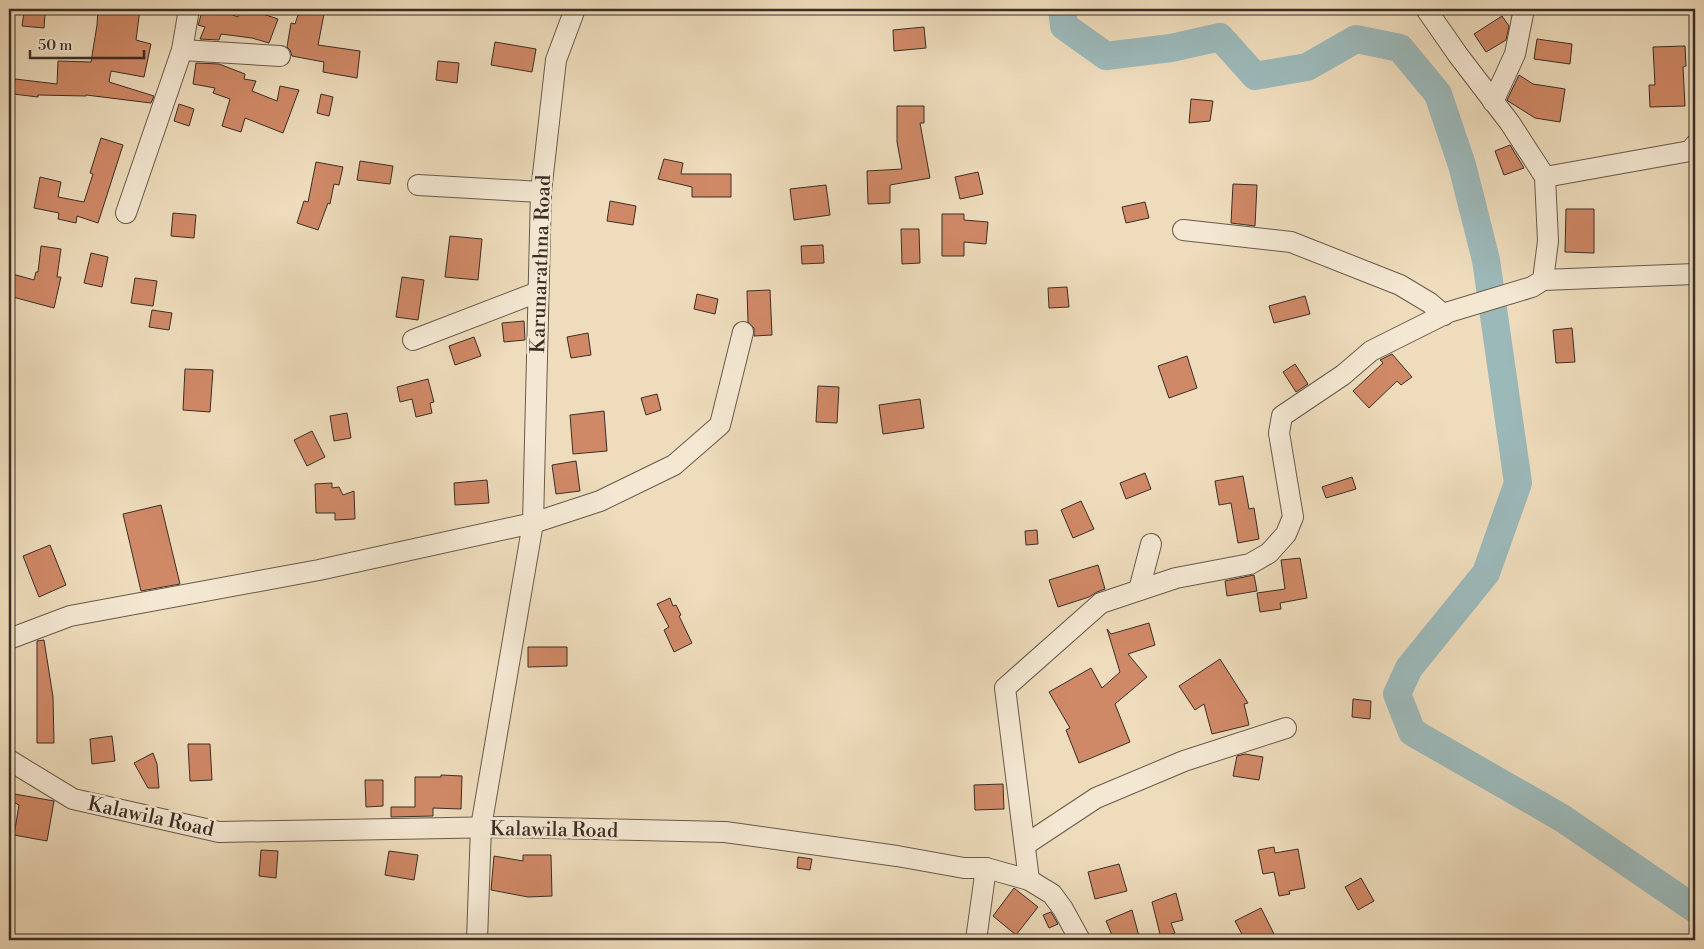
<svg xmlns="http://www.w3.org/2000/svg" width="1704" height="949" viewBox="0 0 1704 949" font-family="'Libre Bodoni',serif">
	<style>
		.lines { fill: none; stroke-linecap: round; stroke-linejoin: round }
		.river { stroke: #9cb9ba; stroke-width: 28 }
		.building { fill: #d08967; stroke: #3a2e27 }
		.minor-casing { stroke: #675a4c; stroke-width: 22 }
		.minor { stroke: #f4e8d3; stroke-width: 20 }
		.labels { text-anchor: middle; stroke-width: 5; stroke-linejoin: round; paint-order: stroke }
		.street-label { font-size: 20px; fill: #3a2e27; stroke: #f4e8d3 }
	</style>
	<rect width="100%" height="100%" fill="#eedcbc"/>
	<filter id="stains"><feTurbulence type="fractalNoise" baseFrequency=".004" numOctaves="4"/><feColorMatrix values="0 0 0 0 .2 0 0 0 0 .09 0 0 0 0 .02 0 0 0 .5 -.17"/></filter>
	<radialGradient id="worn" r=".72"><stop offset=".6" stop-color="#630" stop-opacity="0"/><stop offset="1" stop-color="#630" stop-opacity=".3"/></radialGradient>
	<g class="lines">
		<polyline class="river" points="1062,9 1064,26 1106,56 1171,48 1220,37 1255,76 1307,67 1356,39 1400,48 1438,94 1462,165 1486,260 1518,483 1486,573 1409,668 1397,694 1412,732 1562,818 1695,909"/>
	</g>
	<g class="building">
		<polygon points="98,9 140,9 136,40 151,44 144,77 111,71 109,82 154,96 151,103 86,95 86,96 38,95 38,97 13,94 15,79 57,84 58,61 91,62 97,25"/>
		<polygon points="203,9 217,9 238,17 239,9 263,11 263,14 278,19 269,43 252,38 221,34 219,40 200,39 205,27 198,25"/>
		<polygon points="300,9 325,9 318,45 360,51 357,78 323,72 324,62 292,56 290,50 287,47 291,23 295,24"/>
		<polygon points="24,12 45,14 44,28 22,26"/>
		<polygon points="1502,16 1509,26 1506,40 1486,52 1474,34"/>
		<polygon points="924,27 926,48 894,51 893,30"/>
		<polygon points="1537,39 1572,44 1570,64 1534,59"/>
		<polygon points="495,42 536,49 532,72 491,65"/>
		<polygon points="1685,46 1686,66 1683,67 1685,106 1650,107 1649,85 1655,85 1653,47"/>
		<polygon points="438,61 459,63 457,83 436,80"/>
		<polygon points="196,63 219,64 245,74 244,79 256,81 252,91 277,101 280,86 299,90 283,133 245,118 241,132 222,126 230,99 213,93 215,88 193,84"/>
		<polygon points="1519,75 1533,84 1565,89 1560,122 1535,118 1508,101 1507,100"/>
		<polygon points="321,94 333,97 329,116 317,113"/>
		<polygon points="1191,99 1213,101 1210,121 1189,123"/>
		<polygon points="179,104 194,109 189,126 174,121"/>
		<polygon points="897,106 924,106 924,123 920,123 930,178 890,185 890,203 868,204 867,171 902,169 897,142"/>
		<polygon points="101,138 123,145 98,223 77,216 76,223 58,219 59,213 34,208 40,177 61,182 58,197 84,202 93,174 90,173"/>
		<polygon points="1510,145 1524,168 1504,175 1495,151"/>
		<polygon points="664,159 683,163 681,174 731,174 731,197 692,197 692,187 658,179"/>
		<polygon points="360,161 393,166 390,184 357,180"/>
		<polygon points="316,162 343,167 339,185 334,184 330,204 328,203 318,230 297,223 304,201 308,202"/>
		<polygon points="978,172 983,194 960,199 955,177"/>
		<polygon points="1233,184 1257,185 1255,226 1231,223"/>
		<polygon points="826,185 830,215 794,220 790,189"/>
		<polygon points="610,201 636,206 633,225 607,221"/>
		<polygon points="1145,202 1149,218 1126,223 1122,207"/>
		<polygon points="1566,209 1594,209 1594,253 1565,252"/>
		<polygon points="173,213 196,215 194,238 171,236"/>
		<polygon points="942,214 964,214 964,220 988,222 986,244 964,242 964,256 942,256"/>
		<polygon points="901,229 919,229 920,263 902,264"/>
		<polygon points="450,236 482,239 478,280 445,277"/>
		<polygon points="823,245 824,263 802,264 801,246"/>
		<polygon points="41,246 61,249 57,277 61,277 54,308 9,296 9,273 34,280 36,272 38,272"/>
		<polygon points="91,253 108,257 102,287 84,283"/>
		<polygon points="402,277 424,280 418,320 396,317"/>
		<polygon points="135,278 157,281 153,306 131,303"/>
		<polygon points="1067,287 1069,307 1049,308 1048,288"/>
		<polygon points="770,290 772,335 754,336 754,328 748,322 747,291"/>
		<polygon points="697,294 718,299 715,314 694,309"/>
		<polygon points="1305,296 1310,314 1274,323 1269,306"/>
		<polygon points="152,310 172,313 169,330 149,327"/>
		<polygon points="524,321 525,340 504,342 502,323"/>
		<polygon points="1572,328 1575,362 1556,363 1553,330"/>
		<polygon points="588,333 591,355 571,358 567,337"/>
		<polygon points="474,337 481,356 455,365 449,346"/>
		<polygon points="1392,354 1412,377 1401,385 1397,381 1369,408 1353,391 1383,363 1380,360"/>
		<polygon points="1187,356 1197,388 1169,398 1158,366"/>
		<polygon points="1295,364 1308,384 1296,392 1283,372"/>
		<polygon points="185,369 213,370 210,412 183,410"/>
		<polygon points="428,379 434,402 430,403 432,413 416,417 412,399 400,402 397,387"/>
		<polygon points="818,386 839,387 837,423 816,422"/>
		<polygon points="657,394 661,410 646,415 641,398"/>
		<polygon points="920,399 924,428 883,434 879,405"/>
		<polygon points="604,411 607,451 573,454 570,415"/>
		<polygon points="347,413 351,438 334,441 330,416"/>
		<polygon points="312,431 325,457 307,466 294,440"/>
		<polygon points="576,461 580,491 556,494 552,465"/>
		<polygon points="1145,473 1151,489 1126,499 1120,483"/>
		<polygon points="1243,476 1249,509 1254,508 1259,539 1238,543 1231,503 1219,505 1215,481"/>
		<polygon points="1352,477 1356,489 1326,498 1322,487"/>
		<polygon points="487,480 489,503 455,505 454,483"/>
		<polygon points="332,483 332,488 339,487 343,495 354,491 355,519 335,520 335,513 316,513 315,484"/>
		<polygon points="1081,501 1094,529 1073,538 1061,510"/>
		<polygon points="161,505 180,584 141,591 123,514"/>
		<polygon points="1037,530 1038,544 1026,545 1025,531"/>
		<polygon points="50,545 66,585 39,597 23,556"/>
		<polygon points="1300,558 1307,598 1280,603 1281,609 1260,612 1257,593 1285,589 1281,560"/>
		<polygon points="1098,565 1105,589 1097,592 1089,597 1058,607 1049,580"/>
		<polygon points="1254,575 1257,591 1227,596 1225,581"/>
		<polygon points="670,598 673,606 676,605 681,615 679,616 692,643 674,652 664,630 669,627 657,604"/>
		<polygon points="1149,623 1155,645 1128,654 1147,677 1115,704 1130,742 1079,763 1066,730 1070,728 1049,692 1091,668 1102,688 1120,672 1107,629 1111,634"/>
		<polygon points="44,640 53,697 54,743 37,743 37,641"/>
		<polygon points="528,647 567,647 567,666 528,667"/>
		<polygon points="1220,659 1248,703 1244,704 1249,725 1212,734 1204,704 1195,710 1179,686"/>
		<polygon points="1353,699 1371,701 1370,719 1352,717"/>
		<polygon points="112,736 115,761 92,764 90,739"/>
		<polygon points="188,744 210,744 212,780 190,781"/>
		<polygon points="153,753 157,764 159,788 148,788 134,763"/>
		<polygon points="1245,754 1263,757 1259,780 1233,776 1237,756"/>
		<polygon points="441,775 462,776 461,809 433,808 433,816 391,817 391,807 415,807 415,777 441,777"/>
		<polygon points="365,780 383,780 383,806 366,807"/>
		<polygon points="1003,784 1004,809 975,810 974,785"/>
		<polygon points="9,793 54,801 47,841 14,835 19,805 9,800"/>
		<polygon points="1274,847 1275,853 1298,849 1305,888 1289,891 1290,894 1279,896 1274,872 1263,874 1258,850"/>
		<polygon points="261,850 278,851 276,878 259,876"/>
		<polygon points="389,851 418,855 414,880 385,875"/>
		<polygon points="523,855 551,855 552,896 528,897 491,890 494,856 523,861"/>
		<polygon points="798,857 812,859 810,870 797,868"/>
		<polygon points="1119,864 1127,891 1095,899 1088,872"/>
		<polygon points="1361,878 1374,901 1358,910 1345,887"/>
		<polygon points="1014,888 1038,907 1016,935 993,916"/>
		<polygon points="1176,893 1183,920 1171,923 1175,933 1161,938 1152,902"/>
		<polygon points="1261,908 1277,940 1245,940 1235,921"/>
		<polygon points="1132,910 1140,940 1114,940 1106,921"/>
		<polygon points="1051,912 1058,924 1049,928 1043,915"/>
	</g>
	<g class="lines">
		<defs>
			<g id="minor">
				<polyline points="182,50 280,56"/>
				<polyline points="1493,102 1515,54 1524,9"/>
				<polyline points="1545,177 1690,151 1695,145"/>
				<polyline points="418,185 541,192"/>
				<polyline points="126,213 182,50 189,9"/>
				<polyline points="1183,230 1291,242 1400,285 1430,303 1444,315"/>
				<polyline points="1543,280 1695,274"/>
				<polyline points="413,340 538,292"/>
				<polyline points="1139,590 1151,544"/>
				<polyline points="9,639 70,616 319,570 533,523 600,501 674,465 720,425 743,332"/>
				<polyline points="9,760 73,799 219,832 503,827 725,832 897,856 964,868 986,868 1029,880 1052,894 1063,909 1080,940"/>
				<polyline points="1025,845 1096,798 1184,761 1286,728"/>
				<polyline points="1029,880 1005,688 1101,603 1176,578 1250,564 1269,553 1286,534 1293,517 1279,433 1282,416 1343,375 1371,351 1449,312 1532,287 1543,280 1548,241 1545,177 1510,123 1458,55 1426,9"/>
				<polyline points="477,940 481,827 533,523 541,192 556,60 575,9"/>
				<polyline points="976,940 986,868"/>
			</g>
		</defs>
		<use href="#minor" class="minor-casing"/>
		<use href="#minor" class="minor"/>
	</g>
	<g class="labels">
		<g class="street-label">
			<text transform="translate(540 264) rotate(-88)" y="7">Karunarathna Road</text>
			<text transform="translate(151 816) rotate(12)" y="7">Kalawila Road</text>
			<text transform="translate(554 829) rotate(1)" y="7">Kalawila Road</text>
		</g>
	</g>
	<rect width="1704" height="949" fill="none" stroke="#eedcbc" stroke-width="30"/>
	<rect x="10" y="10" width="1684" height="929" fill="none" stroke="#3a2e27" stroke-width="2.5"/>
	<rect x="15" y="15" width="1674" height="919" fill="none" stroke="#3a2e27"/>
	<path d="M30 50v8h114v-8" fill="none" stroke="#3a2e27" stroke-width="2.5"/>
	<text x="38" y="50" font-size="15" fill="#3a2e27" stroke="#f4e8d3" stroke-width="4" paint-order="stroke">50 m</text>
	<rect width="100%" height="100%" filter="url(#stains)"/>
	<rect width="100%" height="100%" fill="url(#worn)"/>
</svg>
